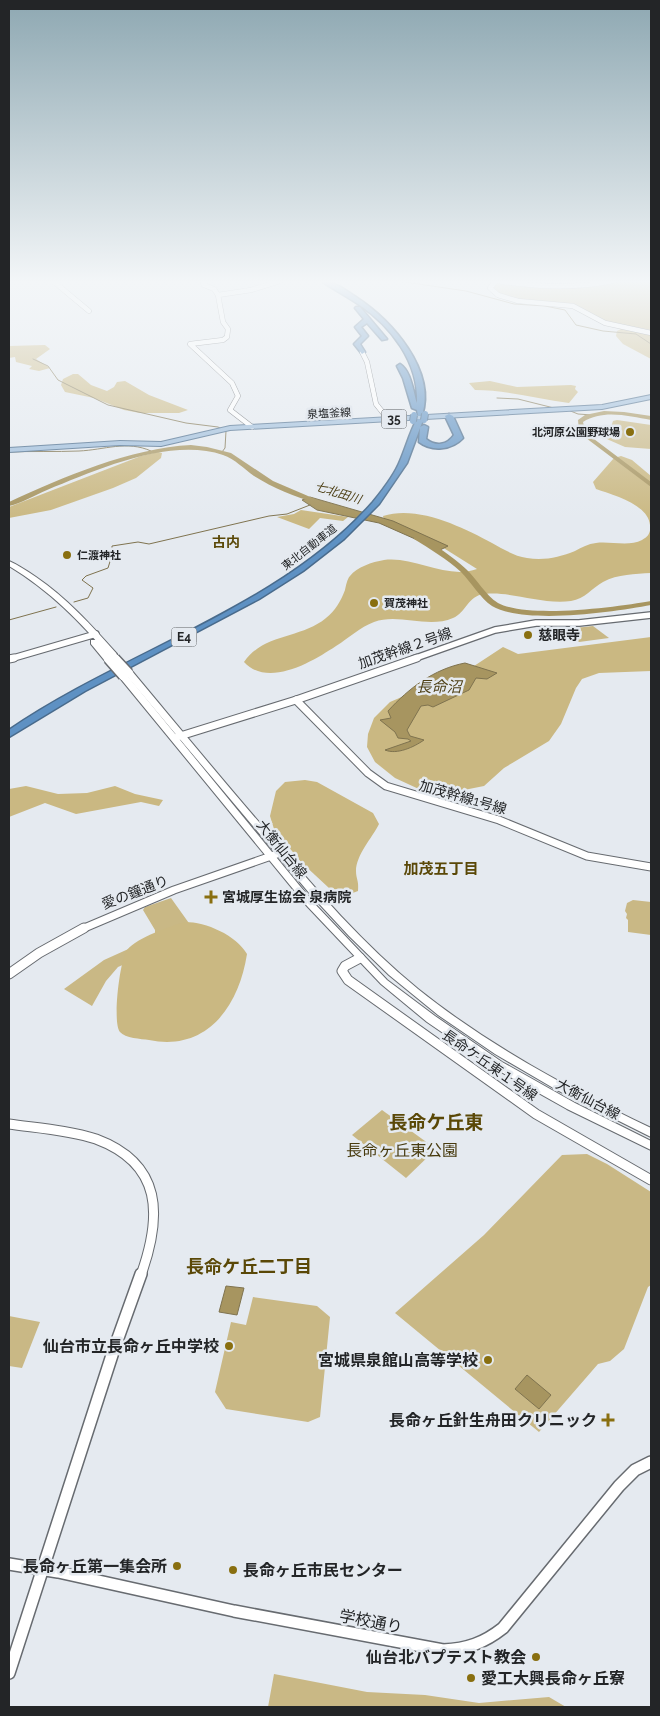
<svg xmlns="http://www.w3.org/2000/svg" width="660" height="1716" viewBox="0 0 660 1716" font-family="Raleway,'Noto Sans JP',sans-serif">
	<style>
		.green { fill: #c9b885 }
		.forest { fill: #cab882 }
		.water { fill: #a79560; stroke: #7f734f }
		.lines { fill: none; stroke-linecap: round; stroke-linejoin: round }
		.stream { stroke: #7f734f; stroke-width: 1 }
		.river { fill: #a79560; fill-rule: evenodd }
		.tertiary-far4-casing { stroke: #676b70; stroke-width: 5.5 }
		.tertiary-far3-casing { stroke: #676b70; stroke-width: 8 }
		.tertiary-far2-casing { stroke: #676b70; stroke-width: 9 }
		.tertiary-far1-casing { stroke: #676b70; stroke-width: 11 }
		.tertiary-casing { stroke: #676b70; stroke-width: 14 }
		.secondary-casing { stroke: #676b70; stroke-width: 2 }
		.primary-casing { stroke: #496b8c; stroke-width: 2 }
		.motorway-casing { stroke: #496b8c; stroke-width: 3 }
		.tertiary-far4 { stroke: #fff; stroke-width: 4.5 }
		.tertiary-far3 { stroke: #fff; stroke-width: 5.5 }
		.tertiary-far2 { stroke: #fff; stroke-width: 7 }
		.tertiary-far1 { stroke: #fff; stroke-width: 9 }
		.tertiary { stroke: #fff; stroke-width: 11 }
		.secondary { fill: #fff; fill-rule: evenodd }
		.primary { fill: #9ebddb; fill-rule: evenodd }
		.motorway { fill: #5e91c3; fill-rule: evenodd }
		.secondary-bridge-far1-casing { stroke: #676b70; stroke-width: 8; stroke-linecap: butt }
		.secondary-bridge-casing { stroke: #676b70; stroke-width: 11; stroke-linecap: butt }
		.motorway-bridge-casing { stroke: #496b8c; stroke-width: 8; stroke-linecap: butt }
		.secondary-bridge-far1 { stroke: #fff; stroke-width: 6 }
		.secondary-bridge { stroke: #fff; stroke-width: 8 }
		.motorway-bridge { stroke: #5e91c3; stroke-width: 6 }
		.poi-dot { fill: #896f10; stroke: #e5eaf0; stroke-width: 2 }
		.labels { text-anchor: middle; stroke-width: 5; stroke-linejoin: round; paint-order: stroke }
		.far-street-label { font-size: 11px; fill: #232527; stroke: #e5eaf0 }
		.far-poi-label { font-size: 11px; font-weight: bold; fill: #232527; stroke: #e5eaf0; text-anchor: start }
		.shield { fill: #e5eaf0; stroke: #5d6063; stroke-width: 1 }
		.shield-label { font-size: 12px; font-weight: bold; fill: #232527 }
		.far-water-label { font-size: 12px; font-style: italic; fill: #4f4117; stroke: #e5eaf0 }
		.far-quarter-label { font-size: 14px; font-weight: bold; fill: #5a4807; stroke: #e5eaf0 }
		.poi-label { font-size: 14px; font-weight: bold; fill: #232527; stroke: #e5eaf0; text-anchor: start }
		.street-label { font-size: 14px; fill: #232527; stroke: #e5eaf0 }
		.water-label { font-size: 15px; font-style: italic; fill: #4f4117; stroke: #e5eaf0 }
		.neighbourhood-label { font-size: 15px; font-weight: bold; fill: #5a4807; stroke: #e5eaf0 }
		.near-park-label { font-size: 16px; fill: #483b0f; stroke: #e5eaf0 }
		.near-poi-label { font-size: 16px; font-weight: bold; fill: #232527; stroke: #e5eaf0; text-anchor: end }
		.near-street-label { font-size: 16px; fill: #232527; stroke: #e5eaf0 }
		.near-neighbourhood-label { font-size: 18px; font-weight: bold; fill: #5a4807; stroke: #e5eaf0 }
		.near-quarter-label { font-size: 19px; font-weight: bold; fill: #5a4807; stroke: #e5eaf0 }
	</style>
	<rect width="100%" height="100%" fill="#e5eaf0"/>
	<g class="green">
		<path d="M620 281H651V330L608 322 578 306 514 299 496 293 492 288 497 283C539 288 579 290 620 281Z"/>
		<polygon points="617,420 651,425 651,449 625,447 609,440 607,439 613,421"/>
		<polygon points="593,626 609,638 579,642 570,635 566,629"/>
		<polygon points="171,898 196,933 118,967 106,981 92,1006 64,989 104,960 155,937 155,930 143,910 145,907"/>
		<polygon points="633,900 651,902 651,935 628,932 628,920 626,918 627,914 625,911 627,903"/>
		<polygon points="382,1110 436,1149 406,1178 352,1135"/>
		<polygon points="587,1154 607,1164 651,1192 651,1285 648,1287 624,1349 610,1361 598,1364 539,1432 395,1313 484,1235 562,1155"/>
		<polygon points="253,1297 317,1306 330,1317 320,1417 308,1422 226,1409 215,1392 231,1322 246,1325"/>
		<polygon points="9,1316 40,1322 22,1368 9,1366"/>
		<polygon points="274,1674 367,1692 425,1695 479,1703 549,1697 566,1707 268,1707"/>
	</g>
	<g class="forest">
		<polygon points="621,329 651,330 651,359 623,344 616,336 617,331"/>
		<polygon points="45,345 50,349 36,359 50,368 39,371 29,369 32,366 16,362 15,357 9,358 9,346"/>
		<polygon points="73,374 78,374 91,385 107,391 114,387 117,382 125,381 149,395 188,410 179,413 140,413 124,410 94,398 65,392 61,385 63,379"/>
		<path d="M490 381 517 387 571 385 576 386 575 389 578 392 569 403C538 399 507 390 475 390L469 383Z"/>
		<polygon points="158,452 162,453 161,458 136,478 113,488 51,510 9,518 9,507 141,456"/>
		<path d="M621 456 632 460 651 476V573C635 574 618 574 603 582 592 588 585 599 571 601 542 605 511 591 485 594 468 595 466 613 453 618 428 629 399 613 374 622 360 627 349 638 336 646 312 662 268 688 244 662 264 633 301 639 326 618 335 611 341 601 345 590 346 586 347 579 350 576 357 567 372 562 384 560 415 556 447 580 477 569L442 547 384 520 383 516C418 505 462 527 492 543 503 549 514 556 527 558 544 561 560 557 575 551 582 547 588 544 596 543 610 541 629 547 642 540 648 537 651 533 650 525 648 504 613 495 596 489L593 482 614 458Z"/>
		<polygon points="301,510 348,517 343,521 320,518 309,529 277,517 294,514"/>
		<polygon points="651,637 651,671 599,673 582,679 576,688 561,724 549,741 504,768 484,786 449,793 421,790 395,778 375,762 367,747 368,734 374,718 390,702 474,666 503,647 518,654"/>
		<path d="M305 780 317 782 373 813 379 824C372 838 356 855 356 871 356 879 359 880 358 891L350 894 329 888 301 862 274 829 270 816 276 791 285 782Z"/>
		<polygon points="26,786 58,794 87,793 115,786 135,794 163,800 159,806 141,802 76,814 45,803 9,817 9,789"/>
		<path d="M185 922C206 922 236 935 247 954 239 1006 207 1052 149 1040 141 1039 125 1038 120 1032 112 1023 120 959 127 950 138 937 169 927 185 922Z"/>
	</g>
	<g class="water">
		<polygon points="310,497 393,521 448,546 440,550 379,523 317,510 302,500"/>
		<path d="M465 663 497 673 487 679 476 678 469 690 433 707 428 705 421 706 407 730 410 736 424 740C414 747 397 755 385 750L411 741 408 739 398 738 395 732 380 720 391 718 388 711C409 688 434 669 465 663Z"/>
		<polygon points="226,1286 244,1288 237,1315 219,1312"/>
		<polygon points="527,1375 551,1395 539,1409 515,1389"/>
	</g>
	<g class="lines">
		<g class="stream">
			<polyline points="398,281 466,291 514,304 545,306 565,310 576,325 603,331 636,334 651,344"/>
			<polyline points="33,359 48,366 58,380 108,405 186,423 218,427 226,431 225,448 222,452"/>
			<polyline points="497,398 518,399 554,408"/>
			<polyline points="568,410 578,414 592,415"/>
			<path d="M9 452C32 451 56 452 79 451 104 450 127 440 151 451"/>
			<polyline points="74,602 88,598 93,588 82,580 86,576 108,568 112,555 112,546 138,542 149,544 269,516 287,514 310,505"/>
			<polyline points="9,620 56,607"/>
		</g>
		<g class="river">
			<path d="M604 411 624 412 651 416V420C629 416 603 409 583 422L585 430 590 436 651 482V487L586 438 579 431 578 420 585 415Z"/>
			<path d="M191 445 207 447 231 453 273 481 322 502 317 503C295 497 273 488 254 476 244 469 235 459 223 455 170 437 96 470 47 490 35 495 22 503 9 506V502C63 477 131 448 191 445Z"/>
			<path d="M414 535H420C436 546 452 556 466 569 477 579 485 595 498 603 528 619 617 607 651 601V605C614 612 525 625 492 606 480 598 471 582 461 572 447 559 430 549 414 539Z"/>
		</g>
		<defs>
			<g id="tertiary-far4">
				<polyline points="53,281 89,311"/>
				<polyline points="202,281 204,285 214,289 218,295"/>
				<polyline points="496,281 490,288 498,295 518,301 573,306 605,323 651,333"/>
				<path d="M498 281C536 287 574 289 612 281"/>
				<polyline points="362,352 367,362 376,404 388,419"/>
				<polyline points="252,427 230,410 238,396 232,383 190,344 223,340 227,337 228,329 223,322 218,295 251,290 280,281"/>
			</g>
			<g id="tertiary-far3">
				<polyline points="10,659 96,634"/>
				<polyline points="413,659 495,630 536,623 579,623 651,615"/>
			</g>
			<g id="tertiary-far2">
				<polyline points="9,659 14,658"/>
				<polyline points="296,700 368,773 386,786 499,820 587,856 651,867"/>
				<polyline points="177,737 296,700 417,658"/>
				<polyline points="82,929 174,890 280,853"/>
			</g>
			<g id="tertiary-far1">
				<polyline points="360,958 345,966 342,971 348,980 536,1114 651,1180"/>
				<polyline points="9,974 39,953 84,928"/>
				<path d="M9 1124C37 1128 69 1130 96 1139 163 1164 162 1216 141 1275"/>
			</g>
			<g id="tertiary">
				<path d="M9 1564 58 1572 234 1611 443 1650C467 1649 484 1643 503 1628L619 1486 635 1470 651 1462"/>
				<polyline points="9,1673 113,1352 141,1274"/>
			</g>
			<g id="secondary">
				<path d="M9 561C18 565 27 571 36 577 67 598 92 626 117 654V658H111C80 621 50 591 9 566Z"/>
				<polygon points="91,640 97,640 111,657 111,661 105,661 91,644"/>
				<path d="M126 671H132C178 726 224 782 271 836 316 890 363 944 418 989 489 1046 570 1089 651 1128V1137L555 1089 495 1054 438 1015 389 975 349 936 310 894 126 675Z"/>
				<polygon points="120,674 126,674 313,902 387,980 435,1016 502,1062 575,1103 651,1141 651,1150 567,1109 494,1068 427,1022 381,984 307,906 120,678"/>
			</g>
			<polygon id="primary" points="651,395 651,399 602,409 230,430 161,446 120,445 9,452 9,448 120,441 161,442 230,426 602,405"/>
			<g id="motorway">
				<path d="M321 281C334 281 345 290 356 297 391 320 437 370 422 416H418L417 410 412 408 403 378 397 366 400 364C411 371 413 391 417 403 419 362 391 326 358 304 346 296 333 289 321 281Z"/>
				<polygon points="356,307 360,307 387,339 382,340 367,323 361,327 368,336 360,344 365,352 362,354 354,344 362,336 355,327 364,319 355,308"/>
				<path d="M449 414 453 416 463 438C452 450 432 452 419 442L420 427 424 425 428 427 426 439C436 447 447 445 454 435L445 416Z"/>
				<path d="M417 419 423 420 407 463 379 504 344 539 303 571 259 599 85 691 9 737V730C124 651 280 608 373 502 382 491 395 474 400 461 406 447 410 432 417 419Z"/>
			</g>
		</defs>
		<use href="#tertiary-far4" class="tertiary-far4-casing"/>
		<use href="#tertiary-far3" class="tertiary-far3-casing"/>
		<use href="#tertiary-far2" class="tertiary-far2-casing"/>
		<use href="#tertiary-far1" class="tertiary-far1-casing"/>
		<use href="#tertiary" class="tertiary-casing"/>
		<use href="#secondary" class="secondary-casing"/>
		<use href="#primary" class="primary-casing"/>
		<use href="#motorway" class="motorway-casing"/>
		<use href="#tertiary-far4" class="tertiary-far4"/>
		<use href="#tertiary-far3" class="tertiary-far3"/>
		<use href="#tertiary-far2" class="tertiary-far2"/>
		<use href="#tertiary-far1" class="tertiary-far1"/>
		<use href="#tertiary" class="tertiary"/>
		<use href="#secondary" class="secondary"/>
		<use href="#primary" class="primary"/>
		<use href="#motorway" class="motorway"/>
		<defs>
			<polyline id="secondary-bridge-far1" points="114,656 117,659"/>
			<g id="secondary-bridge">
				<polyline points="115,658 129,673"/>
				<polyline points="108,659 123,676"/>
			</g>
			<g id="motorway-bridge">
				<polyline points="424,420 425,414"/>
				<polyline points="413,421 414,415"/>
			</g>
		</defs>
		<use href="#secondary-bridge-far1" class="secondary-bridge-far1-casing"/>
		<use href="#secondary-bridge" class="secondary-bridge-casing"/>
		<use href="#motorway-bridge" class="motorway-bridge-casing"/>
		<use href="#secondary-bridge-far1" class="secondary-bridge-far1"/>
		<use href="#secondary-bridge" class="secondary-bridge"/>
		<use href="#motorway-bridge" class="motorway-bridge"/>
	</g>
	<linearGradient id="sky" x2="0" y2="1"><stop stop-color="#8ea8b2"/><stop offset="0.54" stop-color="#f3f6f8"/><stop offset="1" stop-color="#f3f6f8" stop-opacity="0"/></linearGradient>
	<rect width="660" height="522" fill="url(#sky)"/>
	<g class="poi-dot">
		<circle cx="630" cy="432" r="5"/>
		<circle cx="67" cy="555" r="5"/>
		<circle cx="374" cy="603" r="5"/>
		<circle cx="528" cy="635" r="5"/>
		<path d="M208.5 889.5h5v5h5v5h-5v5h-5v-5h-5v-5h5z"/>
		<circle cx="229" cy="1346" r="5"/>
		<circle cx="488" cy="1360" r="5"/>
		<path d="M605.5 1412.5h5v5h5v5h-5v5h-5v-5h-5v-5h5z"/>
		<circle cx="177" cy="1566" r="5"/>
		<circle cx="233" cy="1570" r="5"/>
		<circle cx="536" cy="1657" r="5"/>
		<circle cx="471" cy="1678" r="5"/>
	</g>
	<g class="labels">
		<g class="far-street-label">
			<text transform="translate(329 413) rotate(-3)" y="4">泉塩釜線</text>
			<text transform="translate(309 547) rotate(-38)" y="4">東北自動車道</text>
		</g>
		<g class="far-poi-label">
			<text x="620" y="436" text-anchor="end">北河原公園野球場</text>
			<text x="77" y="559">仁渡神社</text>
			<text x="384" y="607">賀茂神社</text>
		</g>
		<g class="shield">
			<rect x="381.5" y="409.5" width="25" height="19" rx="4"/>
			<rect x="171.5" y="627.5" width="25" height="19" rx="4"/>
		</g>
		<g class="shield-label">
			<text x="394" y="423">35</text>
			<text x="184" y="641">E4</text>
		</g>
		<g class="far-water-label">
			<text transform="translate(338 493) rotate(17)" y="4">七北田川</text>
		</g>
		<g class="far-quarter-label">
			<text x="226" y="547">古内</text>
		</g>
		<g class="poi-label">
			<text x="538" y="640">慈眼寺</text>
			<text x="222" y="902">宮城厚生協会 泉病院</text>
		</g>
		<g class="street-label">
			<text transform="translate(405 648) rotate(-19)" y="5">加茂幹線２号線</text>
			<text transform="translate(463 797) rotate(16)" y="5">加茂幹線1号線</text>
			<text transform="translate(282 849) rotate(51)" y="5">大衡仙台線</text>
			<text transform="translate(135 892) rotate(-21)" y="5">愛の鐘通り</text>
			<text transform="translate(490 1065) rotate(35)" y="5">長命ケ丘東１号線</text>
			<text transform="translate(588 1099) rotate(28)" y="5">大衡仙台線</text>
		</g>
		<g class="water-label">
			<text x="439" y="692">長命沼</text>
		</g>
		<g class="neighbourhood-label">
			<text x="441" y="874">加茂五丁目</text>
		</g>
		<g class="near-park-label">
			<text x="402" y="1156">長命ヶ丘東公園</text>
		</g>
		<g class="near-poi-label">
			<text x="219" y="1352">仙台市立長命ヶ丘中学校</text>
			<text x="478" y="1366">宮城県泉館山高等学校</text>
			<text x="597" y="1426">長命ヶ丘針生舟田クリニック</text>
			<text x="167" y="1572">長命ヶ丘第一集会所</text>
			<text x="243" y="1576" text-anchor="start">長命ヶ丘市民センター</text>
			<text x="526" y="1663">仙台北バプテスト教会</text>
			<text x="481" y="1684" text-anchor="start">愛工大興長命ヶ丘寮</text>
		</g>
		<g class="near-street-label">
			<text transform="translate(371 1621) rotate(11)" y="6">学校通り</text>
		</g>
		<g class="near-neighbourhood-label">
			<text x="249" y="1273">長命ケ丘二丁目</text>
		</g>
		<g class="near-quarter-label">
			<text x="436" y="1129">長命ケ丘東</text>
		</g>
	</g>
	<rect width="660" height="1716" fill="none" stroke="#232527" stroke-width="20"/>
</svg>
